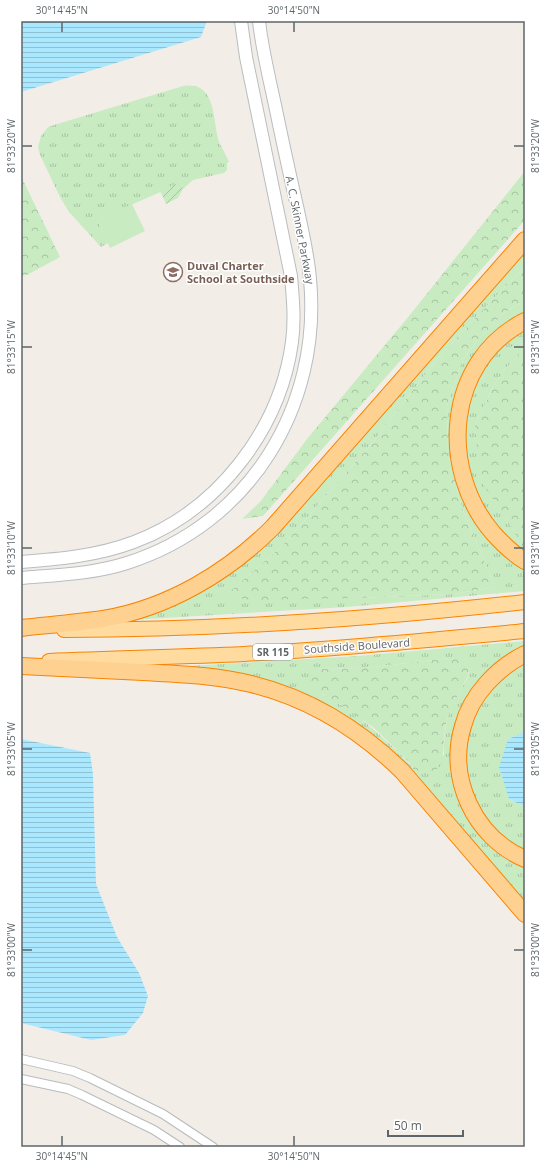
<svg xmlns="http://www.w3.org/2000/svg" width="546" height="1168" viewBox="0 0 546 1168" font-family="'Open Sans',sans-serif">
	<style>
		.grass { fill: url(#grass-tufts); fill-rule: evenodd }
		.forest { fill: url(#forest-crowns) }
		.garden { fill: url(#garden-furrows) }
		.pitch { fill: #c9ebc2 }
		.water { fill: url(#water-rules) }
		.lines { fill: none; stroke-linecap: round; stroke-linejoin: round }
		.minor-casing { stroke: #b7bbbf; stroke-width: 10 }
		.secondary-casing { stroke: #b8bdc2; stroke-width: 14 }
		.trunk-casing { stroke: #f98300; stroke-width: 16 }
		.motorway-casing { stroke: #f98300; stroke-width: 18 }
		.minor { stroke: #fff; stroke-width: 8 }
		.secondary { stroke: #fff; stroke-width: 12 }
		.trunk { stroke: #ffdba0; stroke-width: 14 }
		.motorway { stroke: #ffd191; stroke-width: 16 }
		.ticks { fill: none; stroke: #5e6569; stroke-width: 1.5 }
		.labels { text-anchor: middle; stroke-width: 3; stroke-linejoin: round; paint-order: stroke }
		.shield { fill: #fff; stroke: #8e9396; stroke-width: 1 }
		.shield-label { font-size: 10px; font-weight: bold; fill: #5e6569 }
		.street-label { font-size: 11px; fill: #5e6569; stroke: #fff }
		.education-label { font-size: 11px; font-weight: bold; fill: #785e54; stroke: #fff; text-anchor: start }
		.neatline { fill: none; stroke: #5e6569; stroke-width: 1.5 }
		.ticks-label { font-size: 10px; text-anchor: middle; fill: #5e6569 }
	</style>
	<defs>
		<pattern id="grass-tufts" width="24" height="20" patternUnits="userSpaceOnUse"><rect width="24" height="20" fill="#c9ebc2"/><path d="M3 7l-1-3M5 7V3M7 7l1-3M15 17l-1-3M17 17v-4M19 17l1-3" fill="none" stroke="#a6c2a2"/></pattern>
		<pattern id="forest-crowns" width="20" height="18" patternUnits="userSpaceOnUse"><rect width="20" height="18" fill="#c9ebc2"/><path d="M2 6a3 3 0 1 1 6 0M12 15a3 3 0 1 1 6 0" fill="none" stroke="#a6c2a2"/></pattern>
		<pattern id="garden-furrows" width="10" height="10" patternUnits="userSpaceOnUse"><rect width="10" height="10" fill="#c9ebc2"/><path d="M-1 1l2-2M0 10L10 0M9 11l2-2" fill="none" stroke="#a6c2a2"/></pattern>
		<pattern id="water-rules" width="6" height="5" patternUnits="userSpaceOnUse"><rect width="6" height="5" fill="#aae8ff"/><path d="M0 2.5h6" fill="none" stroke="#8ec0d2"/></pattern>
	</defs>
	<rect width="100%" height="100%" fill="#f2eee7"/>
	<g class="grass">
		<path d="M183 86C217 81 212 119 219 142 222 148 226 155 229 162L227 163V170L224 173 193 180 183 189 181 183 97 220 108 243 101 247 69 212 60 197 40 155 38 147 41 136 48 127 54 125Z"/>
		<polygon points="525,246 525,267 497,295 438,358 373,442 283,545 234,588 357,598 454,594 495,587 462,508 448,453 447,406 462,361 477,341 504,313 525,300 525,316 475,358 456,467 525,566 525,591 347,607 130,620 216,579"/>
		<polygon points="525,325 525,349 504,370 493,387 475,425 513,529 522,546 525,548 525,555 516,549 472,494 463,420 485,359"/>
		<path d="M525 641V647L458 729 477 828 476 830 495 850 525 868V908L338 716 170 667 358 656ZM450 658H464C467 662 470 666 469 672 468 681 457 694 453 703 445 719 444 737 444 755L414 770C406 758 395 749 384 739 365 721 345 705 322 694L316 669 364 668Z"/>
		<polygon points="525,660 525,732 508,739 509,799 525,807 525,853 494,831 470,795 463,761 476,706 500,678"/>
	</g>
	<g class="forest">
		<polygon points="525,171 525,220 263,516 242,519 260,502 307,439 409,316"/>
		<polygon points="21,176 60,257 27,275 21,276"/>
		<polygon points="525,267 525,300 504,313 477,341 462,361 447,406 448,453 462,508 495,587 454,594 357,598 250,600 225,596 283,545 373,442 438,358 497,295"/>
		<polygon points="525,349 525,548 522,547 513,529 480,480 475,425 493,387 504,370"/>
		<path d="M450 658H464C466 660 468 663 469 666 471 678 454 698 450 711 446 721 444 731 444 741 443 754 444 759 436 770L428 772 414 770 409 762 374 728 341 705 313 688 311 684 310 675 316 669 364 668Z"/>
	</g>
	<polygon class="garden" points="181,182 183,189 178,198 166,204 160,191"/>
	<polygon class="pitch" points="132,204 145,231 110,248 97,220"/>
	<g class="water">
		<polygon points="21,21 207,21 201,37 21,92"/>
		<polygon points="525,732 525,807 509,799 499,767 508,739"/>
		<polygon points="21,739 90,753 93,774 96,884 117,937 139,973 148,996 143,1013 125,1035 91,1040 21,1023"/>
	</g>
	<g class="lines">
		<defs>
			<g id="minor">
				<polyline points="21,1059 73,1071 90,1078 163,1114 213,1147"/>
				<polyline points="21,1079 68,1089 82,1095 154,1130 180,1147"/>
			</g>
			<g id="secondary">
				<path d="M21 562C59 559 97 556 134 542 217 511 280 430 292 342 295 320 293 298 291 276L246 57 241 21"/>
				<path d="M21 578C56 575 93 574 127 563 250 524 322 406 310 279 308 254 302 230 297 206 289 172 282 139 275 105 269 77 262 49 259 21"/>
			</g>
			<g id="trunk">
				<path d="M64 630C218 630 372 619 525 602"/>
				<path d="M49 661C114 658 179 657 244 654 338 649 431 640 525 631"/>
			</g>
			<g id="motorway">
				<path d="M525 321C446 361 438 469 493 533 502 543 513 554 525 561"/>
				<path d="M21 628C48 625 76 623 103 619 168 608 227 573 273 527L525 240"/>
				<path d="M525 654C497 668 471 695 463 726 447 778 474 837 525 859"/>
				<path d="M21 666C62 668 102 670 143 672 179 674 215 675 251 684 309 698 360 730 402 771L525 914"/>
			</g>
		</defs>
		<use href="#minor" class="minor-casing"/>
		<use href="#secondary" class="secondary-casing"/>
		<use href="#trunk" class="trunk-casing"/>
		<use href="#motorway" class="motorway-casing"/>
		<use href="#minor" class="minor"/>
		<use href="#secondary" class="secondary"/>
		<use href="#trunk" class="trunk"/>
		<use href="#motorway" class="motorway"/>
	</g>
	<path class="ticks" d="M62 22V32M294 22V32M22 146H32M514 146H524M22 347H32M514 347H524M22 548H32M514 548H524M22 749H32M514 749H524M22 950H32M514 950H524M62 1136V1146M294 1136V1146"/>
	<defs>
		<symbol id="school-ring" viewBox="-11 -11 22 22"><circle r="9.5" fill="#fff" stroke="#8d6e63" stroke-width="1.5"/><path d="M0-5L7-2L0 1L-7-2ZM-4 1L0 2.5L4 1V4Q0 6-4 4Z" fill="#8d6e63"/></symbol>
	</defs>
	<g fill-rule="evenodd">
		<use href="#school-ring" x="162" y="261" width="22" height="22"/>
	</g>
	<g class="labels">
		<rect class="shield" x="253" y="644" width="40" height="16" rx="3"/>
		<g class="shield-label">
			<text x="273" y="656">SR 115</text>
		</g>
		<g class="street-label">
			<text transform="translate(300 230) rotate(79)" y="4">A. C. Skinner Parkway</text>
			<text transform="translate(357 646) rotate(-4)" y="4">Southside Boulevard</text>
		</g>
		<g class="education-label">
			<text x="187" y="270">Duval Charter<tspan x="187" dy="13">School at Southside</tspan></text>
		</g>
	</g>
	<rect width="546" height="1168" fill="none" stroke="#ffffff" stroke-width="44"/>
	<path d="M388 1130v6h75v-6" fill="none" stroke="#5e6569" stroke-width="2"/>
	<text x="394" y="1130" font-size="12" fill="#5e6569" stroke="#ffffff" stroke-width="3" paint-order="stroke">50 m</text>
	<rect x="22" y="22" width="502" height="1124" class="neatline"/>
	<g class="ticks-label">
		<text x="62" y="14">30°14'45"N</text>
		<text x="294" y="14">30°14'50"N</text>
		<text transform="translate(535 146) rotate(-90)" y="4">81°33'20"W</text>
		<text transform="translate(11 146) rotate(-90)" y="4">81°33'20"W</text>
		<text transform="translate(535 347) rotate(-90)" y="4">81°33'15"W</text>
		<text transform="translate(11 347) rotate(-90)" y="4">81°33'15"W</text>
		<text transform="translate(11 548) rotate(-90)" y="4">81°33'10"W</text>
		<text transform="translate(535 548) rotate(-90)" y="4">81°33'10"W</text>
		<text transform="translate(11 749) rotate(-90)" y="4">81°33'05"W</text>
		<text transform="translate(535 749) rotate(-90)" y="4">81°33'05"W</text>
		<text transform="translate(11 950) rotate(-90)" y="4">81°33'00"W</text>
		<text transform="translate(535 950) rotate(-90)" y="4">81°33'00"W</text>
		<text x="62" y="1160">30°14'45"N</text>
		<text x="294" y="1160">30°14'50"N</text>
	</g>
</svg>
